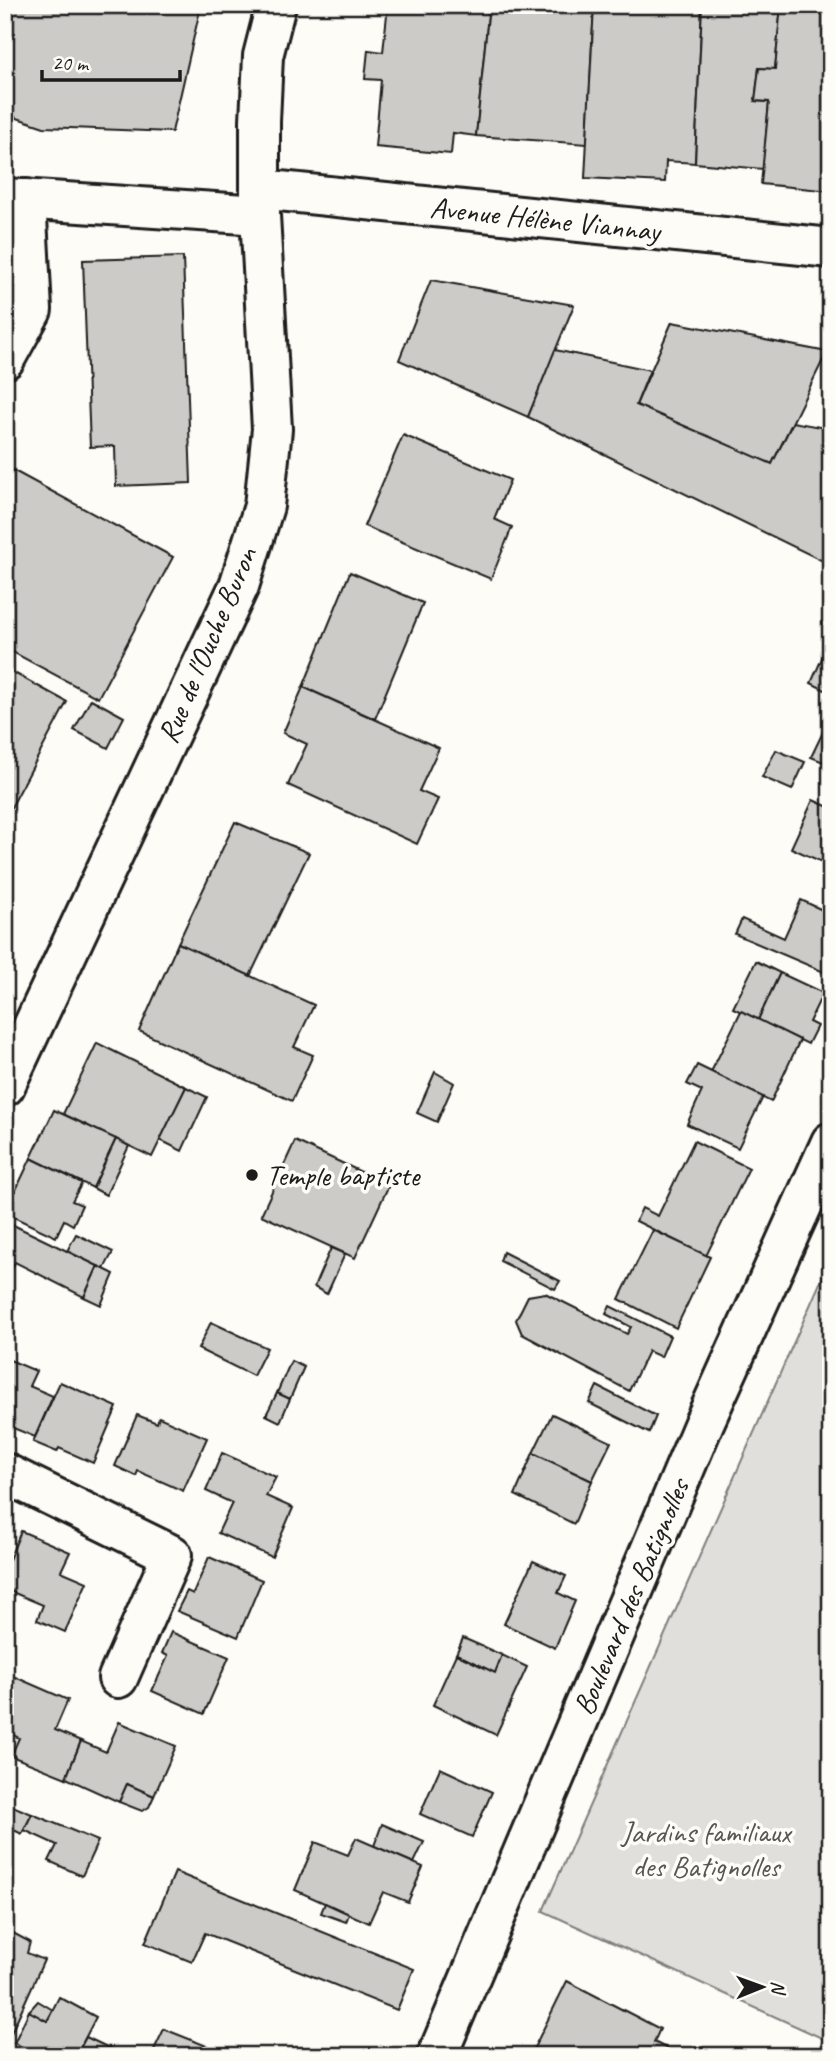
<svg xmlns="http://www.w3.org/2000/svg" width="836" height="2061" viewBox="0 0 836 2061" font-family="Caveat,sans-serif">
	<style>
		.green { fill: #e0dfdb; stroke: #7e7e7c; stroke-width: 2 }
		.building { fill: #cccbc8; stroke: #1c1c1c; stroke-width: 2 }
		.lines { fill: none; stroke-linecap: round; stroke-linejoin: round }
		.minor-casing { stroke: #1c1c1c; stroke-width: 44 }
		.minor { stroke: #fdfcf7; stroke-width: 38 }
		.poi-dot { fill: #1c1c1c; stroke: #fdfcf7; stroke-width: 2.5 }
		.labels { text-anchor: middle; stroke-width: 7; stroke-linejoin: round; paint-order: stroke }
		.street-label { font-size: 30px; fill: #1c1c1c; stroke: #fdfcf7 }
		.poi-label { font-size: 30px; fill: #1c1c1c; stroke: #fdfcf7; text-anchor: start }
		.park-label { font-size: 30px; fill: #575655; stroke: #fdfcf7 }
	</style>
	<rect width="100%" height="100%" fill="#fdfcf7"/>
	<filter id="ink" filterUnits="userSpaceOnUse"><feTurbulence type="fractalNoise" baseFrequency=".0143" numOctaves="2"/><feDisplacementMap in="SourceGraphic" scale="14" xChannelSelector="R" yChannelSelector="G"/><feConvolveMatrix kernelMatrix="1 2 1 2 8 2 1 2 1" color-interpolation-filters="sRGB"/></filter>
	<g filter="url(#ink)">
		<polygon class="green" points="831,1258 831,2056 815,2056 824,2039 543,1911"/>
		<g class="building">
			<polygon points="8,5 183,5 200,10 172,132 44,127 5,114"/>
			<polygon points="388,5 489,5 476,136 453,133 451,154 375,147 381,80 365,79 368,50 383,52"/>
			<polygon points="489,5 594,5 587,144 476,136"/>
			<polygon points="594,5 702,5 695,163 666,161 665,182 585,178"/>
			<polygon points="702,5 781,5 775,69 759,68 755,101 769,102 763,169 695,163"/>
			<polygon points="781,5 831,9 831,191 761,184 769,102 755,101 759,68 775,69"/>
			<polygon points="183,257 191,483 116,486 115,446 90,447 83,260"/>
			<polygon points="431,280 574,305 528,417 399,360"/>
			<polygon points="672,322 827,352 772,464 636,405"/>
			<polygon points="555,350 650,370 636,405 772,464 793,422 831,429 831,565 528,417"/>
			<polygon points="403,435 510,480 494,519 512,527 491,579 364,526"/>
			<polygon points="5,466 173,557 98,698 5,648"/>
			<polygon points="350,572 423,603 375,719 303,687"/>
			<polygon points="823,656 831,659 831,693 811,683"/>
			<polygon points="5,668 67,702 5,819"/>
			<polygon points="303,687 439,748 419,791 438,799 417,844 288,785 307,744 283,733"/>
			<polygon points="91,699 124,717 108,748 74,730"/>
			<polygon points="823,732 831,735 831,765 811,757"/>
			<polygon points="776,750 805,762 792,790 762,777"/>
			<polygon points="813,800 831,808 831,866 791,848"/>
			<polygon points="235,822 309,853 250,976 178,943"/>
			<polygon points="801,900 831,914 831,975 735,934 742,919 784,938"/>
			<polygon points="178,943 314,1005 294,1047 313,1055 292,1101 139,1031"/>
			<polygon points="756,961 780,973 758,1020 733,1008"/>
			<polygon points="780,973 823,993 809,1022 817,1026 808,1044 758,1020"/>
			<polygon points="741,1011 800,1040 771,1102 711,1072"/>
			<polygon points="97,1043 186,1087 152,1157 63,1114"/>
			<polygon points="697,1065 763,1097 738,1148 687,1124 702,1091 687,1084"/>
			<polygon points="435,1072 454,1083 437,1122 417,1113"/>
			<polygon points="186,1087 207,1097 182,1151 160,1140"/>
			<polygon points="54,1110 116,1139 93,1188 31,1158"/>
			<polygon points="116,1139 129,1146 106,1195 93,1188"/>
			<polygon points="295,1141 389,1185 355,1258 261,1215"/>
			<polygon points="694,1141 749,1168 706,1256 636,1221 642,1208 658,1216"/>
			<polygon points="31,1158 82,1183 72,1201 82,1205 73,1225 64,1220 56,1237 5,1213"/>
			<polygon points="5,1221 98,1266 84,1297 15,1262 9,1275 5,1273"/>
			<polygon points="653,1230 710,1257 676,1328 619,1299"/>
			<polygon points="76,1234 113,1252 104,1269 67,1251"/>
			<polygon points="331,1248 345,1254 327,1294 314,1287"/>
			<polygon points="503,1252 560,1281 555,1289 500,1261"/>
			<polygon points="98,1266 114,1274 101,1305 84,1297"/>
			<polygon points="545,1293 627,1334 631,1327 606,1314 610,1306 670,1336 661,1357 648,1351 629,1391 522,1334 516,1320 528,1296"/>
			<polygon points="211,1322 267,1348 253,1376 198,1349"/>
			<polygon points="5,1358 36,1371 29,1386 53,1396 35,1437 11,1427 9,1432 5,1430"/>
			<polygon points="291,1361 304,1367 290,1399 277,1393"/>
			<polygon points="60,1382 117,1407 93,1463 59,1448 57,1452 33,1442"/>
			<polygon points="597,1386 656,1416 649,1433 589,1403"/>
			<polygon points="277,1393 290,1399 280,1422 266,1415"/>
			<polygon points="552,1414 611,1442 592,1481 533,1453"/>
			<polygon points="137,1415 157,1423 159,1417 207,1438 183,1491 138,1471 136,1476 115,1466"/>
			<polygon points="222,1453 276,1477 266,1496 293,1508 272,1557 218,1533 232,1503 206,1491"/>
			<polygon points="533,1453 592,1481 574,1524 515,1495"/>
			<polygon points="21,1531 70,1552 61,1571 87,1582 65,1632 37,1620 43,1605 5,1589 5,1569"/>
			<polygon points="209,1557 262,1580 238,1637 177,1611 187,1591 193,1594"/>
			<polygon points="533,1561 566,1576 558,1593 575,1601 555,1648 504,1624"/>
			<polygon points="171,1632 229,1657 204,1714 152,1691 168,1656 162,1653"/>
			<polygon points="463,1638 502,1655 495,1673 456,1654"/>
			<polygon points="456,1654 495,1673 502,1655 527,1667 496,1735 433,1705"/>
			<polygon points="15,1677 68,1700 55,1730 81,1741 66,1778 11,1756 19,1738 5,1731 5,1699"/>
			<polygon points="119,1722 176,1746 154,1796 127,1784 119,1802 66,1778 81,1741 106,1752"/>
			<polygon points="440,1768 492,1792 472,1837 420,1814"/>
			<polygon points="127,1784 154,1796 149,1807 142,1811 119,1802"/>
			<polygon points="5,1803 32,1814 22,1834 5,1826"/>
			<polygon points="32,1814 98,1841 82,1876 49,1861 57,1845 24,1830"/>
			<polygon points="382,1824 424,1842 414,1863 374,1846"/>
			<polygon points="356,1838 423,1867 408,1902 383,1892 369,1923 295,1890 315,1842 348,1855"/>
			<polygon points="175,1872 414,1969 397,2010 205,1933 192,1962 145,1943"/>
			<polygon points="325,1903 349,1914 346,1922 321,1913"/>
			<polygon points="13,1933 30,1942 27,1953 44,1960 11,2033 5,2031 5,1942"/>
			<polygon points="567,1981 660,2029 654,2042 681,2056 530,2056"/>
			<polygon points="59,1997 96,2017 76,2056 41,2056 14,2043 29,2011 47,2021"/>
			<polygon points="38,2001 53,2010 47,2021 29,2011"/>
			<polygon points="164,2029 212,2048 209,2056 151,2056"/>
			<polygon points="86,2037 126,2056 76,2056"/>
		</g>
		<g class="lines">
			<defs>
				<g id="minor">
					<polyline points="260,189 831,248"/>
					<polyline points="5,198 260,215"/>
					<polyline points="5,359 32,310 26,199"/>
					<polyline points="5,1086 239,586 264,506 272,429 260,215 260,121 263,56 276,5"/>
					<polyline points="5,1473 172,1555 118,1678"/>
					<polyline points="437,2056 704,1423 831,1142"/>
				</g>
			</defs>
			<use href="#minor" class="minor-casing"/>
			<use href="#minor" class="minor"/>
		</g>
	</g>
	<circle class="poi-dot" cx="252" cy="1175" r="7"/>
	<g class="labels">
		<g class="street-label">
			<text transform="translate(545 219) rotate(6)" y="10">Avenue Hélène Viannay</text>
			<text transform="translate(207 645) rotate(-67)" y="10">Rue de l'Ouche Buron</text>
			<text transform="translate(631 1597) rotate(-67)" y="10">Boulevard des Batignolles</text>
		</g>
		<g class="poi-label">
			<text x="266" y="1185">Temple baptiste</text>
		</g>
		<g class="park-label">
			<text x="706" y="1842">Jardins familiaux<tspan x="706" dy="34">des Batignolles</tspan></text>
		</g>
	</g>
	<rect width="836" height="2061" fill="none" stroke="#fdfcf7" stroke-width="28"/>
	<rect x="14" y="14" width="808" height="2033" fill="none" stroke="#1c1c1c" stroke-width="2.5" filter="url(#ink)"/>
	<g transform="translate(762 1987) rotate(89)" stroke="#fdfcf7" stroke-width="5" paint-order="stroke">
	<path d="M0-5L12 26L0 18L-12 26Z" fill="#1c1c1c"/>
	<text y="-10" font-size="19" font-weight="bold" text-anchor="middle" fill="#1c1c1c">N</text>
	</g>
	<path d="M42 70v10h138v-10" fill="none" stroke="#1c1c1c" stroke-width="3.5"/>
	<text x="52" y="70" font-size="21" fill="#1c1c1c" stroke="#fdfcf7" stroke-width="5" paint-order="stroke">20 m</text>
</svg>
